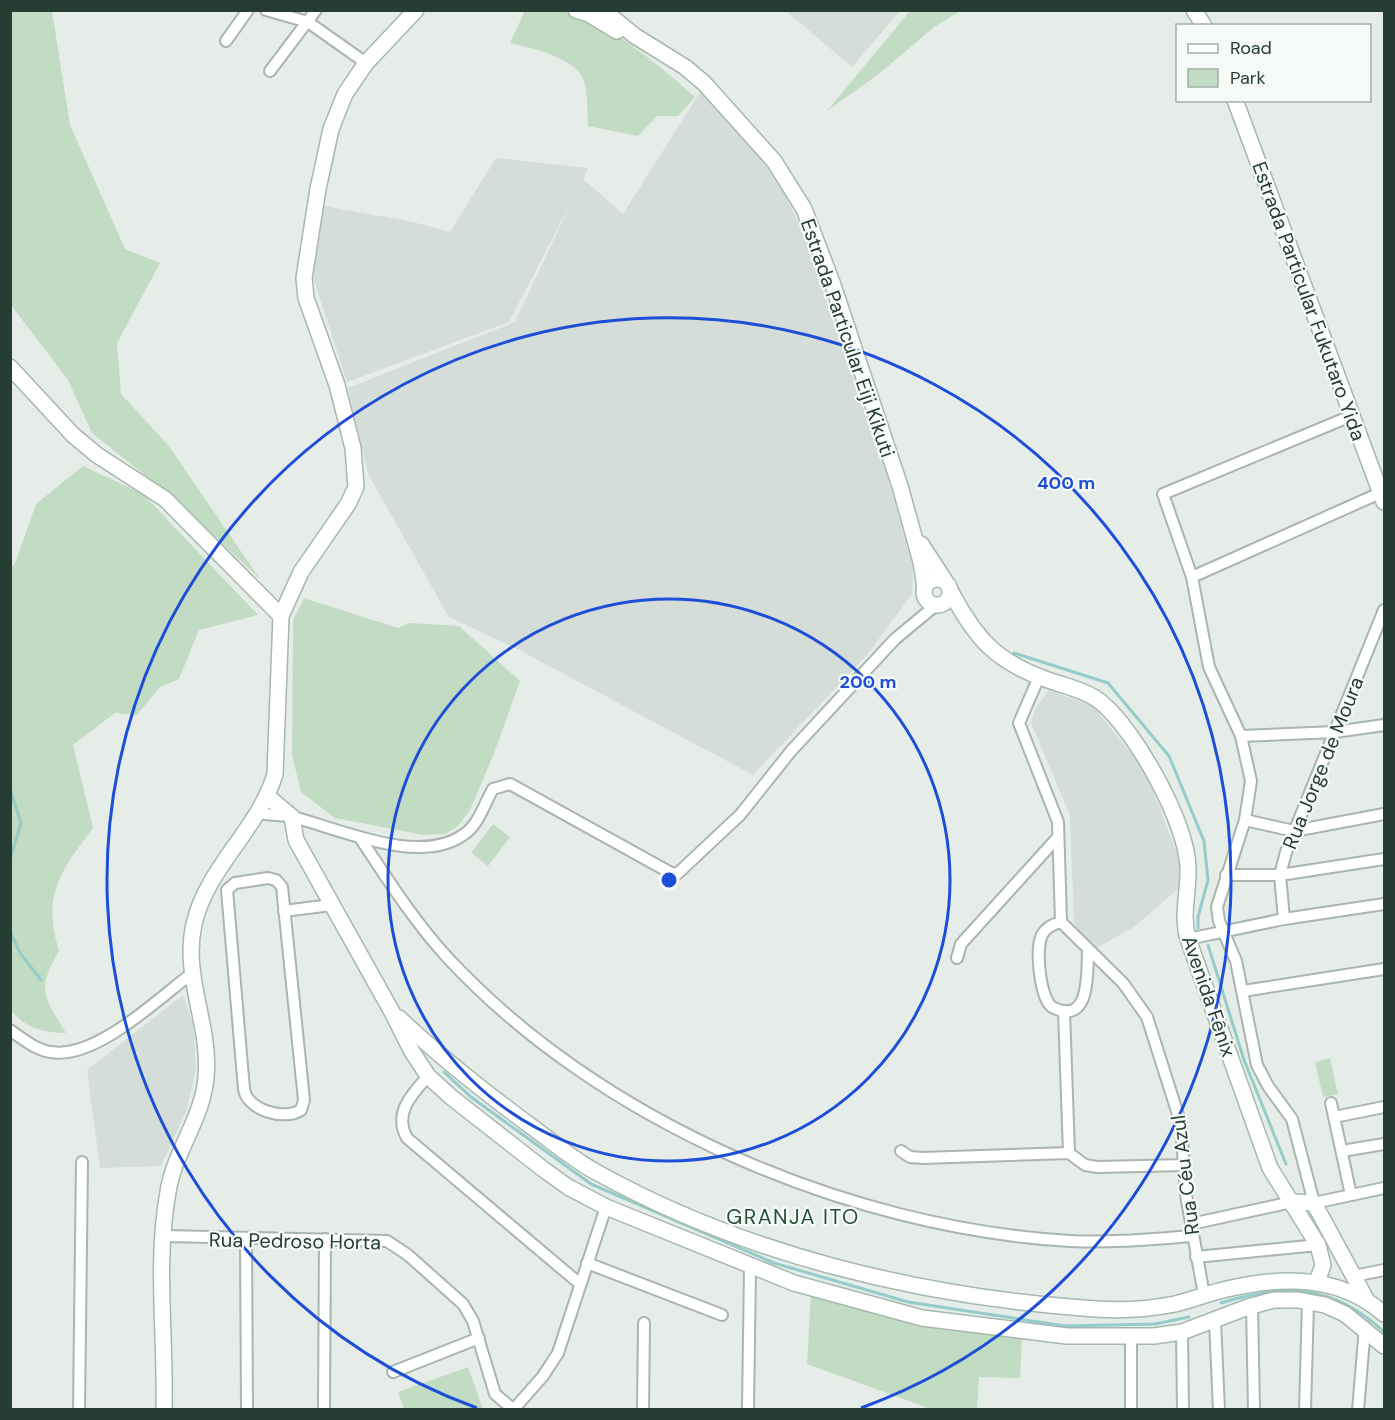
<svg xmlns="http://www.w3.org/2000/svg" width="1395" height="1420" viewBox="0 0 1395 1420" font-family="'DM Sans',sans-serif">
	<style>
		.built { fill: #d4ddd7 }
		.green { fill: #c1dcc3 }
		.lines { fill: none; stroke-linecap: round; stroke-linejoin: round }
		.stream { stroke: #94ccca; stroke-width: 3 }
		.street-casing { stroke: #a9b5ae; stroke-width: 14 }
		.secondary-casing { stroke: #a5b8ae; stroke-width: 18 }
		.street { stroke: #fff; stroke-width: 10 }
		.secondary { stroke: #fff; stroke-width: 15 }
		.ring { fill: none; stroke: #1d4ed8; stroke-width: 3 }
		.labels { text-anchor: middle; stroke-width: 4.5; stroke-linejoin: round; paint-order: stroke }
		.street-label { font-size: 20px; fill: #263d33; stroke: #f6faf7 }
		.neighbourhood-label { font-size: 21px; letter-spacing: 1.5px; fill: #244e3c; stroke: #f6faf7 }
		.centre { fill: #1d4ed8; stroke: #f6faf7; stroke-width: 3 }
		.ring-label { font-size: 18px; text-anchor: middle; font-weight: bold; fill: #1d4ed8; stroke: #f6faf7; stroke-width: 4.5; stroke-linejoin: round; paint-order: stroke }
	</style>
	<rect width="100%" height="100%" fill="#e6ede8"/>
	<g class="built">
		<polygon points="786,11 900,11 852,67"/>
		<polygon points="701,91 762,160 784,193 800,225 888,478 913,568 912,594 867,655 753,775 521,651 449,617 369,476 348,388 515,322 573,199 509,322 347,382 314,280 313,258 324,206 413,222 450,232 496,158 588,168 583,179 623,214"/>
		<polygon points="1049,690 1093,706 1145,771 1179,858 1180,887 1134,927 1095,949 1080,933 1074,922 1070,815 1031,723 1035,709"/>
		<polygon points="183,995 193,1023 196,1068 187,1109 161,1166 100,1168 87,1070"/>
	</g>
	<g class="green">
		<polygon points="13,11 52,11 70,125 125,249 160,263 117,343 121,394 168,445 260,579 179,502 92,433 68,380 11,305 11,16"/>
		<path d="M525 11C538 11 555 8 567 11 610 23 662 68 695 97L678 116H657L638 136 588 126C587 112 588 97 585 84 580 58 531 48 510 43Z"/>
		<polygon points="910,11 960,11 934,27 880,73 827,111"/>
		<path d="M83 466 143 494 258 615 199 630 179 679 160 687 137 715 115 713 73 745 93 828C60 872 42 895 59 951 36 990 44 996 66 1033 45 1033 24 1028 11 1010V565L14 566 36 504Z"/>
		<polygon points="304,598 398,628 410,623 459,626 520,681 493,756 470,810 458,826 445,834 424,835 335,818 301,792 292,755 293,620"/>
		<polygon points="493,824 510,837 488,866 471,853"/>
		<polygon points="1330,1058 1338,1094 1323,1097 1315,1062"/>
		<polygon points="811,1294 899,1319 1022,1338 1020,1378 979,1377 977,1409 931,1409 807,1364"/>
		<polygon points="468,1367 483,1409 404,1409 398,1392"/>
	</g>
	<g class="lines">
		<g class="stream">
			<polyline points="1014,653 1108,683 1169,756 1204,841 1208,880 1198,917 1198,928"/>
			<polyline points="10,789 21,823 10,859"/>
			<polyline points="10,931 20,953 41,980"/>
			<polyline points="1208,945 1244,1060 1286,1164"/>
			<polyline points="444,1072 471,1097 591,1184 774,1263 908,1302 1065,1326 1155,1324 1189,1317"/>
			<path d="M1221 1303C1285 1283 1333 1284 1384 1332"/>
		</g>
		<defs>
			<g id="street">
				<polyline points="266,10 308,22 366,63"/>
				<polyline points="226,41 248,10"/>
				<polyline points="270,71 316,10"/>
				<polyline points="1351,416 1163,494 1192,577 1209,667 1241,736 1251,781 1245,820 1217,907 1219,921 1236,961 1257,1065 1268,1086 1292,1119 1314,1203 1384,1188"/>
				<polyline points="1192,577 1380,493"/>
				<polyline points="1039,677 1019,723 1058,822 1061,922"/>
				<polyline points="1241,736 1335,732 1384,725"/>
				<path d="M256 812C268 816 281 814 293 817 340 829 419 866 463 835 479 825 484 804 493 789L510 784 671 873 677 874 740 815 791 751 895 639 936 605"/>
				<polyline points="1245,820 1294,831 1384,814"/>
				<path d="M360 838C387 878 413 920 446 956 598 1121 847 1228 1070 1241 1111 1243 1151 1239 1192 1236"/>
				<polyline points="1226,875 1280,875 1384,859"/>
				<path d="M268 878 276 880 282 887 304 1100 301 1110C284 1121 247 1110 244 1089L227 890 235 883Z"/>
				<polyline points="284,911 331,905"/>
				<polyline points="1284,919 1280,875 1286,852 1384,610"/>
				<polyline points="1061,922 1123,983 1147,1017 1181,1124 1186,1195 1204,1295"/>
				<path d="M1061 922C1053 924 1046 927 1042 935 1035 949 1040 998 1052 1007 1091 1027 1087 972 1088 951"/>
				<polyline points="1188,939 1284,919 1384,904"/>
				<polyline points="957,958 961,944 1058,837"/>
				<polyline points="1243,991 1384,969"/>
				<polyline points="1064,1011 1069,1153"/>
				<path d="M10 1030C23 1039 36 1050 51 1052 95 1060 158 999 191 974"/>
				<path d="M428 1076C412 1094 393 1113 407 1138L580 1284"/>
				<polyline points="1331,1103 1351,1195"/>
				<polyline points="1334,1117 1384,1107"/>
				<polyline points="901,1151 910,1157 922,1158 1069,1153 1085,1165 1097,1167 1185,1165"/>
				<polyline points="1342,1151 1384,1144"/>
				<polyline points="1191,1224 1292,1202"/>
				<polyline points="164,1236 387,1241 408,1255 463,1304 473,1321 495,1394 514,1410"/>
				<polyline points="246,1238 247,1410"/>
				<polyline points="1196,1257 1318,1245"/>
				<polyline points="587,1263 722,1315"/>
				<polyline points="1354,1276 1384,1270"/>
				<polyline points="1252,1306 1254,1410"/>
				<polyline points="1215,1320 1219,1410"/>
				<polyline points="1182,1332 1183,1410"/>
				<polyline points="393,1372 479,1338"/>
				<polyline points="514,1409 543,1376 558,1353 606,1207"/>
				<polyline points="79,1410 82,1162"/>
				<polyline points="324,1410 325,1239"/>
				<polyline points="643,1410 644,1323"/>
				<polyline points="748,1410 750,1267"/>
				<polyline points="1131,1410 1131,1337"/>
				<polyline points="1305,1410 1308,1302"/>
				<polyline points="1358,1410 1365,1327"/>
			</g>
			<g id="secondary">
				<polyline points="576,10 589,14 617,31"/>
				<polyline points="603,10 635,36 685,67 704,83 774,161 804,209 833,285 900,486 921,562 925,588"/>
				<polyline points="1194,10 1204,26"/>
				<polyline points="1235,100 1384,502"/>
				<polyline points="10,367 73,435 97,455 165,499 281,616"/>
				<polyline points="921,544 945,581"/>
				<circle cx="937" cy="592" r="13"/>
				<path d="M950 590C975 638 996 662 1048 680 1065 686 1088 691 1102 703 1136 732 1186 821 1188 867 1189 892 1181 914 1188 939L1270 1168 1318 1245 1323 1265 1317 1282"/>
				<polyline points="267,796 292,817 296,840 392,1012 411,1050 428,1076 451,1097 543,1169 568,1187 606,1207 794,1283 922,1318 1067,1336 1154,1336 1182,1332 1248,1307 1274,1300 1298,1300 1325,1305 1345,1314 1384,1346"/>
				<path d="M399 1018C441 1058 486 1093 532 1127 554 1143 575 1161 598 1173 744 1254 918 1296 1083 1308 1113 1311 1145 1310 1175 1304 1192 1300 1209 1293 1227 1289 1282 1276 1340 1275 1384 1314"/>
				<polyline points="1292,1202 1314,1203 1366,1299"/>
				<path d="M164 1410C166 1338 155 1263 168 1192 174 1152 203 1118 206 1077 211 1025 182 977 194 924 207 867 259 829 275 774L281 616 301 572 348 504 356 487 353 448 337 385 306 298 304 278 318 189 331 129 345 94 366 63 416 10"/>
			</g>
		</defs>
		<use href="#street" class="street-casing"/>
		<use href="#secondary" class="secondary-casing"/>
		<use href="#street" class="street"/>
		<use href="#secondary" class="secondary"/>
	</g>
	<g class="ring">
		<circle cx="669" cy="880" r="281"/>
		<path d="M477 1408A562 562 0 1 1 861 1408"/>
	</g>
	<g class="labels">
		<g class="street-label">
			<text transform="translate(1309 301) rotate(70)" y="7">Estrada Particular Fukutaro Yida</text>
			<text transform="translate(848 338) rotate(71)" y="7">Estrada Particular Eiji Kikuti</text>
			<text transform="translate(1323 763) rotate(-68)" y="7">Rua Jorge de Moura</text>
			<text transform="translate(1209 996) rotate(71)" y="7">Avenida Fênix</text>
			<text transform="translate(1185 1175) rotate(-97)" y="7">Rua Céu Azul</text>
			<text transform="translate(295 1241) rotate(1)" y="7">Rua Pedroso Horta</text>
		</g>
		<g class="neighbourhood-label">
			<text x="793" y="1224">GRANJA ITO</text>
		</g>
	</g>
	<circle cx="669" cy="880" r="9" class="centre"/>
	<g class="ring-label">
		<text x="1066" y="489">400 m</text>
		<text x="868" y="688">200 m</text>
	</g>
	<rect width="1395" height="1420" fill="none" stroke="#263d33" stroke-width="24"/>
	<rect x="1176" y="24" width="195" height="78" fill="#f6faf7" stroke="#a3aea9" stroke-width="1.5"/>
	<rect x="1188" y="44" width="30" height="9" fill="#ffffff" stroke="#a3aea9" stroke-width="1.5"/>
	<text x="1230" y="54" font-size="18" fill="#263d33">Road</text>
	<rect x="1188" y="69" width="30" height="18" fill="#c1dcc3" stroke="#a3aea9" stroke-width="1.5"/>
	<text x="1230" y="84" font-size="18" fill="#263d33">Park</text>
</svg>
